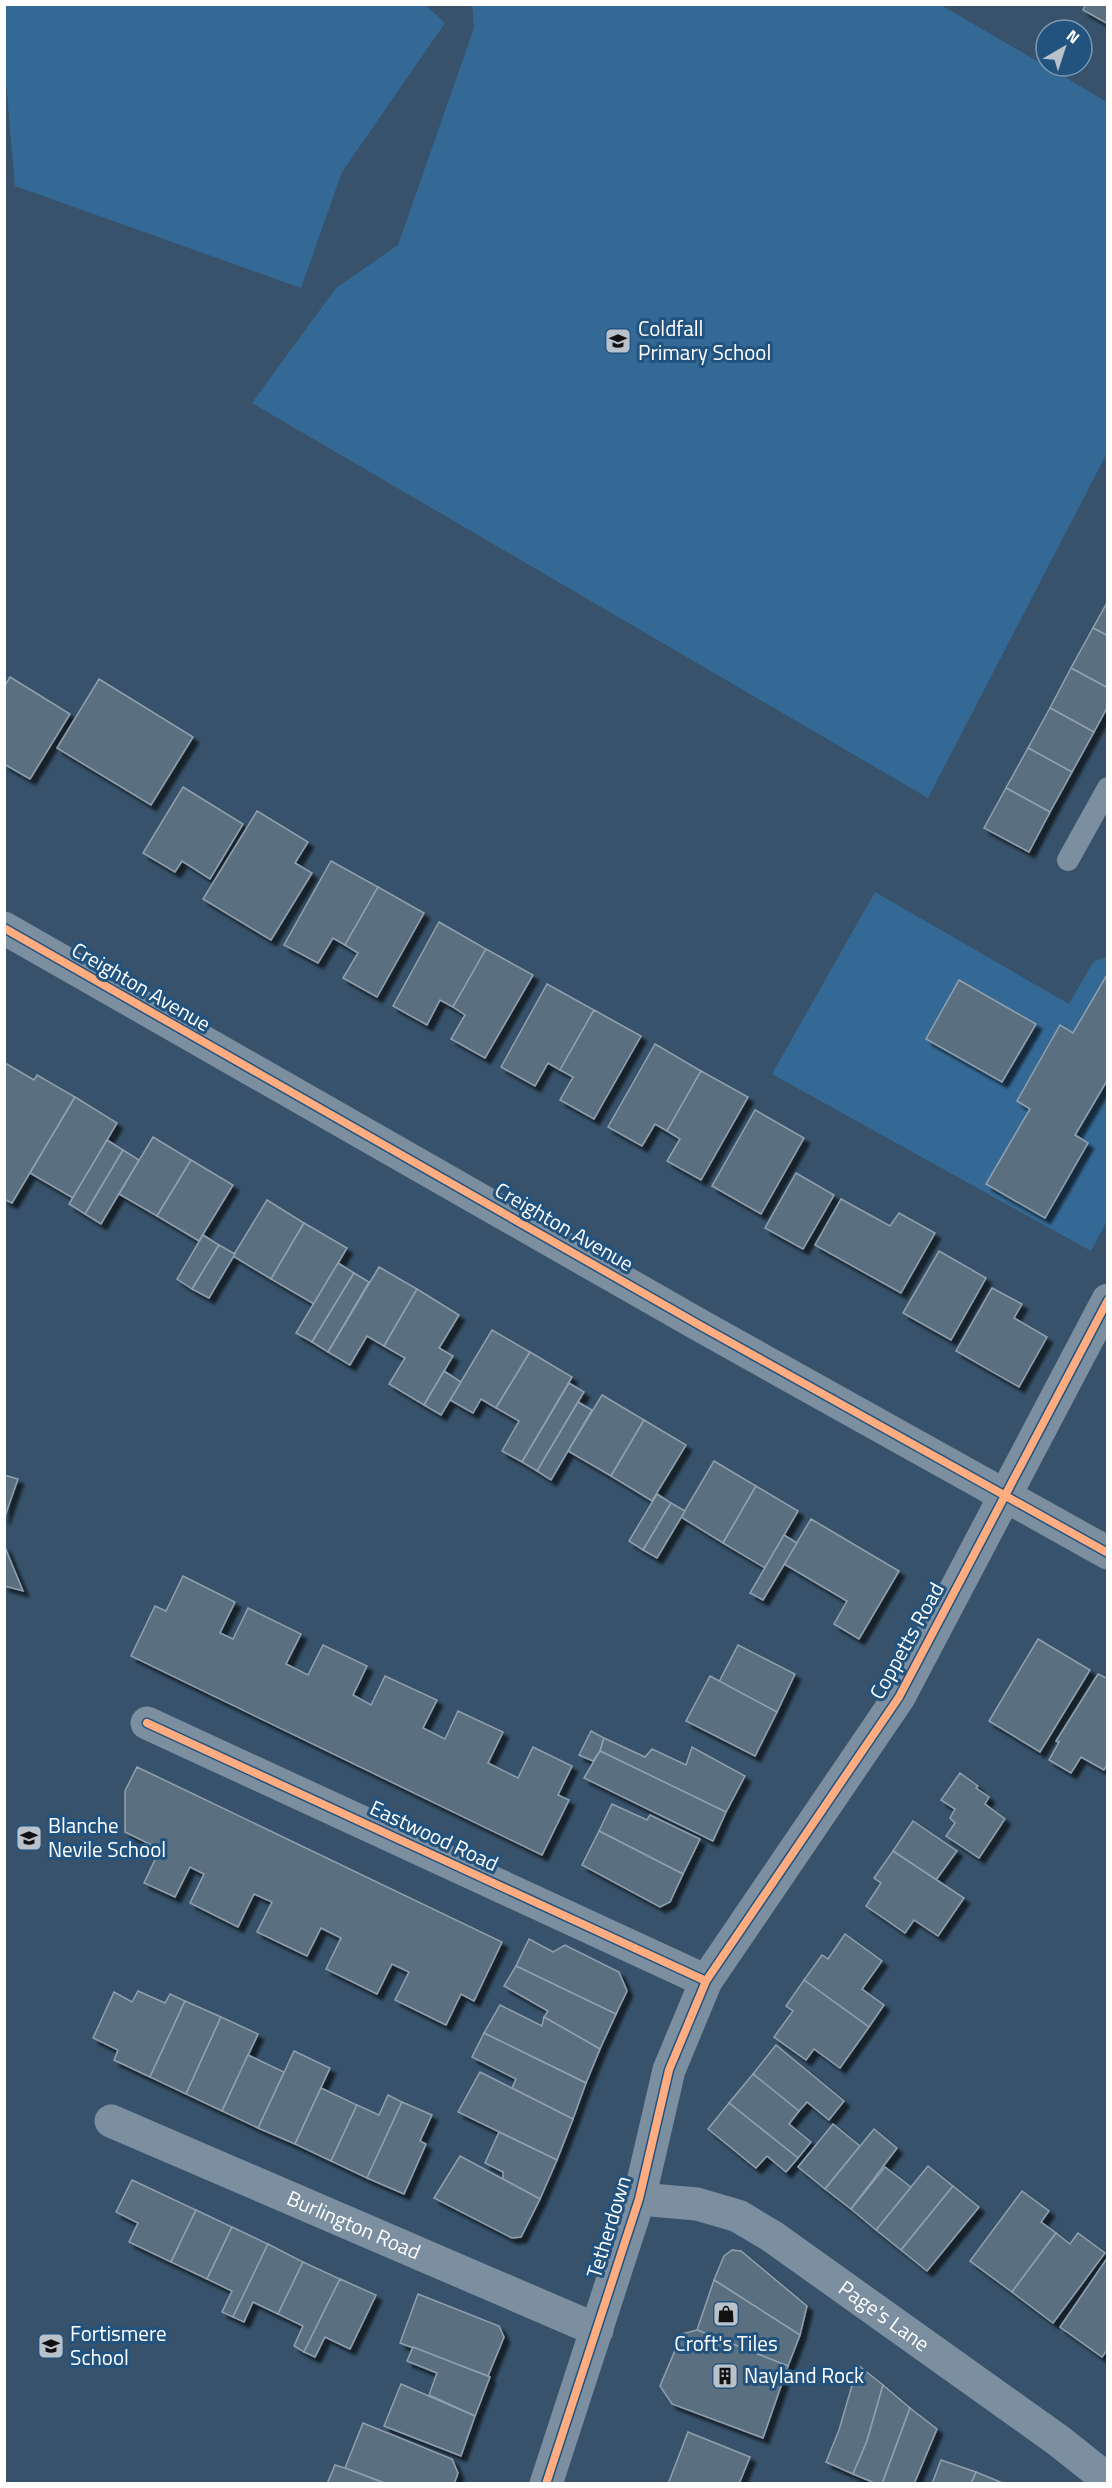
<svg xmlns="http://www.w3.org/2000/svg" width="1112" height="2488" viewBox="0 0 1112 2488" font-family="'Titillium Web',sans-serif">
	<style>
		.green { fill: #356995 }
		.building { fill: #5a6f81; stroke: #90a0af; stroke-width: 1.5; filter: url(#shadow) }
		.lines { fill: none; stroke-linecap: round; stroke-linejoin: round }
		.service { stroke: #7c8fa0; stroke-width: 22 }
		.minor { stroke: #7c8fa0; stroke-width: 33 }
		.tertiary { stroke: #7c8fa0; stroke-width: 33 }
		.cycleway-casing { stroke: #22537f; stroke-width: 11 }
		.cycleway { stroke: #ffac80; stroke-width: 8 }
		.labels { text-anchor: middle; stroke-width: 6; stroke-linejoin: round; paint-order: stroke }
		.poi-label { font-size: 21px; fill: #fff; stroke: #22537f; text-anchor: start }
		.street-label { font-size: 21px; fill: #fff; stroke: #22537f }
	</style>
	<defs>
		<filter id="shadow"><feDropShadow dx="5.5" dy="5.5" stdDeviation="1.5" flood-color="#0009"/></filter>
	</defs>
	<rect width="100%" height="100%" fill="#37526a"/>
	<g class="green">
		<polygon points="424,4 445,23 342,172 301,288 15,186 5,71 5,5"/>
		<polygon points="472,5 941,5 1107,102 1107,453 928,798 252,403 336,288 398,245 474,28"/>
		<polygon points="875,892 1069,1004 1094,961 1107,957 1107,1221 1091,1251 772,1074"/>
	</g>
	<g class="building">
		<polygon points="1086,4 1108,4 1108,24 1083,10"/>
		<polygon points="1108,601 1108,636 1093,628"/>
		<polygon points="1093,628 1108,636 1108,688 1071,668"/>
		<polygon points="1071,668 1108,688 1108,706 1094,732 1050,708"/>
		<polygon points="10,677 70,714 30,779 4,764 4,687"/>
		<polygon points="99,679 193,737 151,805 57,748"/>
		<polygon points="1050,708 1094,732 1072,772 1028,748"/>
		<polygon points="1028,748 1072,772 1050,812 1006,788"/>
		<polygon points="183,787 243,824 210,879 182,861 175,872 143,853"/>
		<polygon points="1006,788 1050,812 1029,852 984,828"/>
		<polygon points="257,811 308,842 295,863 312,873 271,940 203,899"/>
		<polygon points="331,861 378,887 345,945 333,938 318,963 284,945"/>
		<polygon points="378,887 424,913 377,997 343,978 358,953 345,945"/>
		<polygon points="439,922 486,949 453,1007 440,1000 427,1025 393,1006"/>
		<polygon points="486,949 533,975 485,1058 451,1039 465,1015 453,1007"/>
		<polygon points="1108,973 1108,1079 1075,1135 1088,1143 1045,1218 986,1184 1030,1109 1017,1101 1060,1025 1073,1033"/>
		<polygon points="959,980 1036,1024 1002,1082 926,1039"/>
		<polygon points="547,984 594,1010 560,1070 548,1063 535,1086 501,1067"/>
		<polygon points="594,1010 641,1036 594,1119 560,1100 573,1077 560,1070"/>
		<polygon points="655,1044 701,1071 667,1131 655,1124 642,1146 608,1127"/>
		<polygon points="5,1063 34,1080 37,1075 75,1097 12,1203 4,1199"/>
		<polygon points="701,1071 748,1097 701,1180 667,1161 680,1139 667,1131"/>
		<polygon points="75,1097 117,1123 73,1198 30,1173"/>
		<polygon points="755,1110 804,1138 761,1214 712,1186"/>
		<polygon points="153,1137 191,1160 157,1216 119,1194"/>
		<polygon points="107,1140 123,1150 85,1214 69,1204"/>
		<polygon points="123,1150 139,1160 101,1224 85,1214"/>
		<polygon points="191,1160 233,1185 199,1241 157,1216"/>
		<polygon points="796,1173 834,1195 803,1249 765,1228"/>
		<polygon points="841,1199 890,1226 899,1213 935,1233 901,1293 815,1245"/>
		<polygon points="267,1200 304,1223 271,1279 233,1256"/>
		<polygon points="304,1223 347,1248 314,1304 271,1279"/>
		<polygon points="203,1235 219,1245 192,1289 177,1279"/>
		<polygon points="219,1245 235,1254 209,1298 192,1289"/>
		<polygon points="939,1251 986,1278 951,1340 903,1313"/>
		<polygon points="338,1263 354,1273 312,1342 296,1333"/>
		<polygon points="379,1267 417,1289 384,1346 367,1336 350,1365 328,1352"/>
		<polygon points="354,1273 369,1282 328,1352 312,1342"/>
		<polygon points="992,1288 1022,1304 1014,1318 1047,1337 1019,1387 956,1351"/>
		<polygon points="417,1289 459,1315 439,1348 453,1356 424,1405 389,1384 405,1358 384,1346"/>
		<polygon points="492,1330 530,1352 496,1408 481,1399 473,1413 450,1400"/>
		<polygon points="530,1352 572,1377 522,1462 502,1451 519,1421 496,1408"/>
		<polygon points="444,1371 461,1382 441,1415 424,1405"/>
		<polygon points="569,1383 584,1392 537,1471 522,1462"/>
		<polygon points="602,1395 644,1420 611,1476 568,1451"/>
		<polygon points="578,1402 592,1410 551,1480 537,1471"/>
		<polygon points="644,1420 686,1445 652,1501 611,1476"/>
		<polygon points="714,1461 756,1486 723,1543 681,1517"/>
		<polygon points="4,1475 18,1479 4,1519"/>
		<polygon points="756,1486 798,1511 765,1568 723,1543"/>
		<polygon points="657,1494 671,1503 643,1550 629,1541"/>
		<polygon points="671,1503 685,1511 657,1558 643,1550"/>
		<polygon points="811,1519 899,1571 859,1639 834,1624 847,1601 784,1564"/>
		<polygon points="784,1535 797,1543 763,1600 750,1593"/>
		<polygon points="4,1545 23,1591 4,1586"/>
		<polygon points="183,1576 235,1602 220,1633 233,1639 248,1608 301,1634 286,1664 308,1675 323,1645 367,1666 353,1695 371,1705 385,1676 437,1700 423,1728 445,1739 458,1711 503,1732 488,1763 518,1778 533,1747 572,1766 558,1795 569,1800 542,1855 131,1656 155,1606 166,1611"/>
		<polygon points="1038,1639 1090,1670 1040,1752 989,1721"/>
		<polygon points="738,1645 795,1674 777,1712 719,1682"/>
		<polygon points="1098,1674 1108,1679 1108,1763 1104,1770 1081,1757 1071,1773 1049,1760 1059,1742 1056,1741"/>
		<polygon points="710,1676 777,1712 755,1756 686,1721"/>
		<polygon points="591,1731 604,1738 600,1751 593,1761 579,1755"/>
		<polygon points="604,1738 645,1757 652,1749 686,1765 692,1747 745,1776 726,1812 600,1751"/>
		<polygon points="600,1751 726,1812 713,1841 584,1778"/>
		<polygon points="137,1767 502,1942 474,2001 461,1994 446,2025 395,2000 409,1972 392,1964 377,1994 326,1969 341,1938 321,1928 307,1956 257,1932 272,1902 254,1894 238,1927 190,1903 204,1874 190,1867 175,1897 144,1883 160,1849 125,1832 125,1791"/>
		<polygon points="960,1773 978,1786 976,1788 989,1797 985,1804 1005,1819 979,1858 946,1836 955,1823 950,1818 955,1809 941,1800"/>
		<polygon points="612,1804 647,1820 650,1815 700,1839 683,1874 599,1831"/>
		<polygon points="913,1821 957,1851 936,1880 893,1851"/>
		<polygon points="599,1831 683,1874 670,1902 660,1907 582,1865"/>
		<polygon points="893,1851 964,1898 938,1936 914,1920 905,1933 866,1906 881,1883 874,1878"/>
		<polygon points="845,1934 882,1961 862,1989 884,2005 869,2027 804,1980 822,1955 828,1959"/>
		<polygon points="529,1939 553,1952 565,1945 619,1972 627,1991 616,2014 516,1966"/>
		<polygon points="516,1966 616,2014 600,2049 544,2017 548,2011 504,1986"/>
		<polygon points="804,1980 869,2027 840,2068 814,2049 806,2060 774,2037 793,2011 786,2006"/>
		<polygon points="138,1991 165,2003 170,1994 185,2001 150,2077 114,2060 118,2050 93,2038 114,1992 132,2002"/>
		<polygon points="185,2001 221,2017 186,2094 150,2077"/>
		<polygon points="500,2005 542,2026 544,2017 600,2049 586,2083 484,2033"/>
		<polygon points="221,2017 258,2034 222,2111 186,2094"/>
		<polygon points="484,2033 586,2083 573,2119 512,2088 516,2079 472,2057"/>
		<polygon points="776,2045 844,2101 829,2120 807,2102 799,2111 753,2074"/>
		<polygon points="294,2051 330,2068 295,2144 258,2128"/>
		<polygon points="248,2055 284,2072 258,2128 222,2111"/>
		<polygon points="480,2072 573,2119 557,2160 458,2112"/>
		<polygon points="753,2074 799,2111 789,2124 811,2142 798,2158 729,2103"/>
		<polygon points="321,2088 357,2105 331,2161 295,2144"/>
		<polygon points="388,2095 402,2102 367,2178 331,2161 357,2105 379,2115"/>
		<polygon points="402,2102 432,2115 420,2141 426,2144 404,2194 367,2178"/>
		<polygon points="729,2103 798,2158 786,2172 767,2156 756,2168 708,2129"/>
		<polygon points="833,2124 860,2146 825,2189 798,2167"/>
		<polygon points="874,2129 897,2148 851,2209 825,2189"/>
		<polygon points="499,2132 557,2160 540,2199 503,2179 503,2172 485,2163"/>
		<polygon points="460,2156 540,2199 521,2237 512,2238 434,2198"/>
		<polygon points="928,2166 953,2186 901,2250 876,2230"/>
		<polygon points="885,2167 911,2187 876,2230 851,2209"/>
		<polygon points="132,2180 196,2210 171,2262 129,2242 138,2223 116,2212"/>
		<polygon points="953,2186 979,2207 927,2271 901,2250"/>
		<polygon points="1022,2191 1049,2211 1041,2222 1056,2233 1012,2292 970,2261"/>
		<polygon points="196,2210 232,2227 207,2279 171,2262"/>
		<polygon points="232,2227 268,2244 233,2317 222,2312 232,2291 207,2279"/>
		<polygon points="1056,2233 1070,2244 1078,2233 1105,2253 1053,2323 1012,2292"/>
		<polygon points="268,2244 303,2262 278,2314 253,2302 244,2322 233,2317"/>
		<polygon points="732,2250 741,2251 807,2306 800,2335 714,2280 724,2256"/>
		<polygon points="1108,2257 1108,2349 1102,2357 1060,2327"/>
		<polygon points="303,2262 340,2279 304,2352 294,2346 303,2326 278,2314"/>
		<polygon points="340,2279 376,2295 350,2349 325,2337 315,2357 304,2352"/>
		<polygon points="714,2280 800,2335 788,2366 697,2330"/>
		<polygon points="418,2294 499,2326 504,2337 488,2376 400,2343"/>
		<polygon points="697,2330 788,2366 763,2438 672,2404 660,2386 682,2334"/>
		<polygon points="413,2347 490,2377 475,2416 429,2395 437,2373 407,2361"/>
		<polygon points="858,2365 883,2385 867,2441 853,2474 826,2462 839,2430"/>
		<polygon points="401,2384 475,2416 461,2456 384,2426"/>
		<polygon points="883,2385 910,2408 882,2484 877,2484 853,2474 867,2441"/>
		<polygon points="910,2408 937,2429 914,2484 882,2484"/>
		<polygon points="363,2423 452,2459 458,2473 454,2484 387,2484 345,2468"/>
		<polygon points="688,2432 750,2457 739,2484 668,2484"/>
		<polygon points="941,2460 976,2472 971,2484 932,2484"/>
		<polygon points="335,2465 345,2468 387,2484 327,2484"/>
		<polygon points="976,2472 1005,2484 971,2484"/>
	</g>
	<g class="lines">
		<polyline class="service" points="1068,860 1108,788"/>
		<g class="minor">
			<polyline points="147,1723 706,1981"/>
			<path id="s1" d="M111 2121 597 2330"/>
		</g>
		<g class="tertiary">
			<polyline points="4,928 701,1326 1108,1553"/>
			<path id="s2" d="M639 2199 697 2204 738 2216 773 2237 1059 2441 1108 2480"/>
			<polyline points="546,2484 639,2199 669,2070 706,1981 899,1697 1108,1300"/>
		</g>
		<defs>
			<g id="cycleway">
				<polyline points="4,928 701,1326 1108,1553"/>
				<polyline points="147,1723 706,1981"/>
				<polyline points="546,2484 639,2199 669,2070 706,1981 899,1697 1108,1300"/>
			</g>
		</defs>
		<use href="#cycleway" class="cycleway-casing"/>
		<use href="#cycleway" class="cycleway"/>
	</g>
	<defs>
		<symbol id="school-square" viewBox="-11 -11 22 22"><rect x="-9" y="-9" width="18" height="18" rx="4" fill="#b9c2cb" stroke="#22537f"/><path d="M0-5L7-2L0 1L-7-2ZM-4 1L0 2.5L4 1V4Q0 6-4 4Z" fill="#111"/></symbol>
		<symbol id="shop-square" viewBox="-11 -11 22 22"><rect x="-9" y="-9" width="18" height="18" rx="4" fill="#b9c2cb" stroke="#22537f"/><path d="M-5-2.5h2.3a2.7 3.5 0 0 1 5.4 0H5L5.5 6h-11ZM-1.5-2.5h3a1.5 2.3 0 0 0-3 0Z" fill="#111"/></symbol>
		<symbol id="building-square" viewBox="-11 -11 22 22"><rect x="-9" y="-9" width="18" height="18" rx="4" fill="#b9c2cb" stroke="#22537f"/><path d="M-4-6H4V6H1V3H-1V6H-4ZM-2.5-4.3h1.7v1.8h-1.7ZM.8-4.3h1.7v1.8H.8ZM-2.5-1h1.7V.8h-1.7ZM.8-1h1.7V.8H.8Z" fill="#111"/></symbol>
	</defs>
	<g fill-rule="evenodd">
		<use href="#school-square" x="603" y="326" width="30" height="30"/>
		<use href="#school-square" x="14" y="1823" width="30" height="30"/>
		<use href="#shop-square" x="711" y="2299" width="30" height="30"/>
		<use href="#school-square" x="36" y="2331" width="30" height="30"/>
		<use href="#building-square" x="710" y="2361" width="30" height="30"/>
	</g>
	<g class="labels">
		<g class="poi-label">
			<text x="638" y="336">Coldfall<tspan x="638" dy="24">Primary School</tspan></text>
			<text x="48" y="1833">Blanche<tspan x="48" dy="24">Nevile School</tspan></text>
			<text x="70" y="2341">Fortismere<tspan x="70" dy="24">School</tspan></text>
			<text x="726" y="2351" text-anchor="middle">Croft's Tiles</text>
			<text x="744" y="2383">Nayland Rock</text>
		</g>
		<g class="street-label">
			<text transform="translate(141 987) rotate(30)" y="7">Creighton Avenue</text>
			<text transform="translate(564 1227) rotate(30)" y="7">Creighton Avenue</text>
			<text transform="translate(907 1641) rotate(-61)" y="7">Coppetts Road</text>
			<text transform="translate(434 1836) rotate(25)" y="7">Eastwood Road</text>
			<text dy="7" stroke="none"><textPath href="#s1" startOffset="264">Burlington Road</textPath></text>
			<text transform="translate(609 2227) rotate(-73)" y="7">Tetherdown</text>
			<text dy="7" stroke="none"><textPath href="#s2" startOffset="278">Page's Lane</textPath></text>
		</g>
	</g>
	<rect width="1112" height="2488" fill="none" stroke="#ffffff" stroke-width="12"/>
	<g transform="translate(1064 48) rotate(39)"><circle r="28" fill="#22537f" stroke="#7a98b2" stroke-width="1.5"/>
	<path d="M0-4.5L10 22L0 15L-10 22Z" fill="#b9c2cb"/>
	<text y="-9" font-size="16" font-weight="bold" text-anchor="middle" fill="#ffffff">N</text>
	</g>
</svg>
